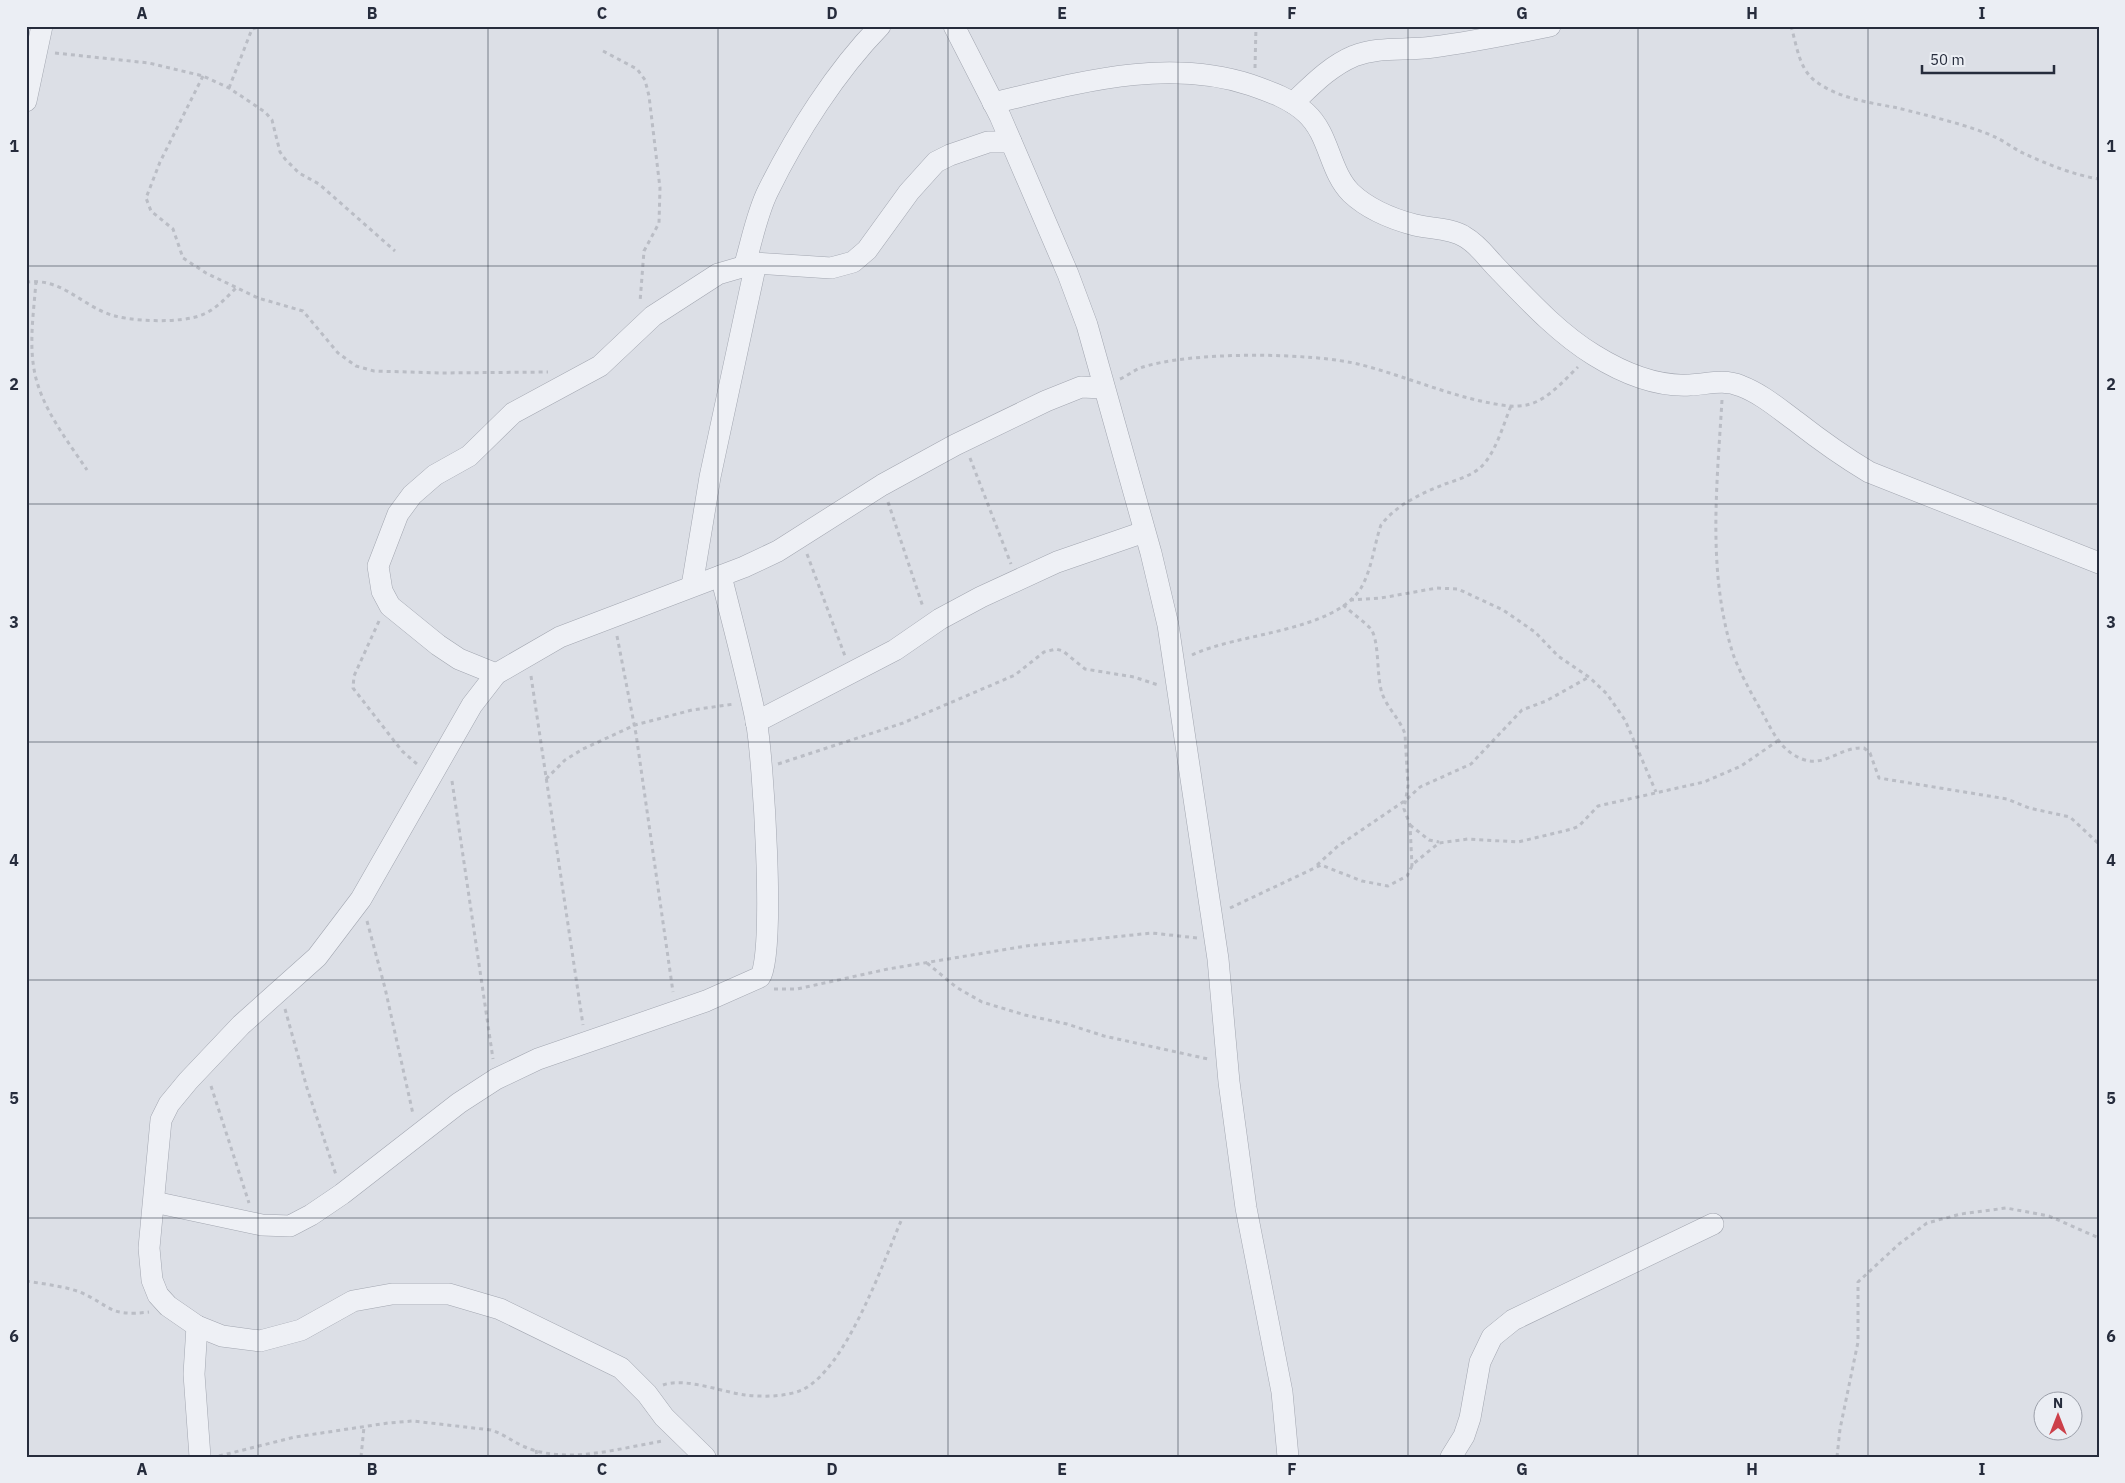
<svg xmlns="http://www.w3.org/2000/svg" width="2125" height="1483" viewBox="0 0 2125 1483" font-family="'IBM Plex Sans',sans-serif">
	<style>
		.lines { fill: none; stroke-linecap: round; stroke-linejoin: round }
		.minor-casing { stroke: #a2a6b0; stroke-width: 22 }
		.path { stroke: #babdc5; stroke-width: 3; stroke-dasharray: 4 4; stroke-linecap: butt }
		.minor { stroke: #eef0f5; stroke-width: 21 }
		.grid { fill: none; stroke: #262c3c; stroke-width: 1; stroke-opacity: 0.55 }
		.neatline { fill: none; stroke: #262c3c; stroke-width: 2 }
		.grid-label { font-size: 16px; text-anchor: middle; font-weight: bold; fill: #262c3c }
	</style>
	<rect width="100%" height="100%" fill="#dcdfe6"/>
	<g class="lines">
		<defs>
			<g id="minor">
				<polyline points="954,26 1000,116 1068,274 1087,325 1151,553 1168,625 1218,959 1229,1082 1246,1208 1282,1392 1288,1457"/>
				<polyline points="26,101 42,26"/>
				<path d="M993 103C1078 83 1166 57 1251 85 1271 92 1291 99 1306 113 1330 135 1329 171 1351 193 1368 209 1392 219 1415 225 1431 229 1451 228 1465 237 1479 245 1487 258 1498 269 1527 299 1558 333 1594 355 1623 373 1655 387 1690 385 1708 384 1724 379 1741 386 1762 394 1779 409 1797 422 1820 440 1844 457 1869 472L2099 563"/>
				<path d="M1293 103C1312 85 1330 66 1354 56 1380 46 1405 51 1433 47 1472 42 1511 34 1550 26"/>
				<path d="M745 264C752 240 757 213 768 191 796 134 836 71 880 26"/>
				<polyline points="692,586 710,477 756,263"/>
				<polyline points="496,674 459,659 438,645 390,606 382,591 378,566 398,514 412,495 435,475 469,456 513,413 600,366 653,316 718,274 756,263 831,268 853,262 867,250 909,192 936,162 950,155 988,142 1011,142"/>
				<polyline points="756,722 895,650 940,619 981,597 1057,562 1144,532"/>
				<path d="M154 1202 262 1225 290 1226 311 1215 342 1194 459 1103 496 1079 538 1059 706 1001 760 977C776 957 763 754 756 720 746 672 733 624 721 576"/>
				<polyline points="197,1326 194,1374 200,1457"/>
				<polyline points="705,1457 664,1417 647,1394 621,1368 500,1309 449,1294 392,1294 353,1301 301,1330 260,1341 222,1336 197,1326 168,1306 158,1295 152,1280 149,1248 161,1120 169,1104 188,1081 241,1025 317,957 361,899 472,705 496,674 560,637 744,567 778,551 882,485 955,445 1046,401 1081,387 1104,388"/>
				<polyline points="1451,1457 1464,1436 1470,1418 1480,1362 1492,1337 1513,1320 1713,1224"/>
			</g>
		</defs>
		<use href="#minor" class="minor-casing"/>
		<g class="path">
			<path d="M1791 26C1797 46 1799 71 1818 83 1841 99 1872 103 1898 108 1925 115 1973 126 1997 138 2006 142 2014 149 2023 153 2046 164 2074 175 2099 179"/>
			<polyline points="603,51 637,69 645,80 649,96 660,188 659,223 644,251 640,302"/>
			<polyline points="55,53 149,63 203,76 229,88 265,112 272,120 280,152 285,159 299,173 319,184 395,251"/>
			<polyline points="1255,68 1256,26"/>
			<polyline points="203,76 160,162 146,198 151,211 173,229 183,258 206,273 258,298 303,311 338,353 356,366 374,371 441,373 548,372"/>
			<polyline points="229,88 252,29 259,27 278,26"/>
			<path d="M36 281C34 310 29 340 34 369 40 406 67 440 87 470"/>
			<path d="M26 282C60 278 77 301 106 313 127 322 183 324 204 314 217 308 226 298 236 288"/>
			<path d="M1120 379C1127 376 1133 371 1140 368 1188 351 1313 352 1362 365 1404 376 1443 393 1485 402 1496 404 1508 407 1519 406 1544 405 1561 383 1578 367"/>
			<path d="M1722 400C1717 485 1707 572 1733 654 1740 673 1751 693 1762 712 1772 731 1781 751 1802 759 1825 768 1841 746 1864 748L1870 753 1879 778 2007 799 2029 808 2070 817 2099 844"/>
			<polyline points="970,458 1011,564"/>
			<polyline points="888,502 923,607"/>
			<polyline points="807,554 845,656"/>
			<polyline points="1350,600 1381,598 1437,588 1458,589 1503,610 1535,632 1558,656 1589,677 1607,694 1625,720 1656,792"/>
			<path d="M1343 605C1352 613 1362 620 1370 628 1380 639 1376 676 1382 693 1387 708 1400 719 1405 734L1408 786 1404 809 1410 825 1412 866"/>
			<polyline points="379,621 354,676 353,688 402,751 417,764"/>
			<polyline points="617,636 636,734 673,992"/>
			<path d="M1192 655C1237 633 1334 632 1361 588 1372 569 1374 545 1381 525 1396 505 1422 493 1445 484 1457 480 1470 476 1480 468 1496 453 1503 425 1511 406"/>
			<polyline points="531,676 583,1025"/>
			<polyline points="778,764 903,723 1015,675 1044,652 1056,649 1063,651 1085,669 1134,677 1158,685"/>
			<polyline points="546,779 565,760 583,749 635,725 692,710 734,704"/>
			<polyline points="452,781 493,1059"/>
			<polyline points="1410,825 1429,840 1439,842"/>
			<polyline points="1317,865 1338,846 1406,800 1420,787 1471,764 1522,710 1546,701 1589,677"/>
			<polyline points="1230,908 1321,865 1362,881 1388,886 1407,876 1413,864 1439,843 1468,839 1518,842 1572,829 1579,826 1598,806 1704,782 1741,766 1779,740"/>
			<polyline points="367,921 385,988 413,1114"/>
			<polyline points="927,963 956,987 982,1002 1025,1015 1067,1024 1104,1036 1208,1059"/>
			<polyline points="774,989 797,989 888,969 1026,946 1152,933 1197,938"/>
			<polyline points="285,1009 307,1088 336,1175"/>
			<polyline points="211,1086 249,1203"/>
			<path d="M26 1281C44 1284 63 1286 80 1292 112 1306 108 1317 149 1312"/>
			<path d="M663 1385C685 1377 722 1392 745 1395 763 1397 785 1397 802 1390 846 1369 882 1265 901 1221"/>
			<polyline points="536,1450 537,1457"/>
			<path d="M219 1456 295 1437 388 1423 413 1421 491 1430C504 1434 513 1442 525 1447 568 1465 619 1448 663 1441"/>
			<polyline points="361,1457 364,1427"/>
			<polyline points="1837,1457 1840,1429 1858,1342 1858,1282 1899,1244 1927,1223 1961,1214 2006,1208 2049,1216 2099,1238"/>
		</g>
		<use href="#minor" class="minor"/>
	</g>
	<path class="grid" d="M258 26V1457M488 26V1457M718 26V1457M948 26V1457M1178 26V1457M1408 26V1457M1638 26V1457M1868 26V1457M26 266H2099M26 504H2099M26 742H2099M26 980H2099M26 1218H2099"/>
	<rect width="2125" height="1483" fill="none" stroke="#ebeef4" stroke-width="55"/>
	<g transform="translate(2058 1416)"><circle r="24" fill="#ebeef4" stroke="#9ca0aa"/>
	<path d="M0-4L9 19L0 12L-9 19Z" fill="#cc404a"/>
	<text y="-8" font-size="14" font-weight="bold" text-anchor="middle" fill="#262c3c">N</text>
	</g>
	<path d="M1922 65v8h132v-8" fill="none" stroke="#262c3c" stroke-width="2.5"/>
	<text x="1930" y="65" font-size="15" fill="#262c3c" stroke="#ebeef4" stroke-width="4" paint-order="stroke">50 m</text>
	<rect x="28" y="28" width="2070" height="1428" class="neatline"/>
	<g class="grid-label">
		<text x="142" y="19">A</text>
		<text x="372" y="19">B</text>
		<text x="602" y="19">C</text>
		<text x="832" y="19">D</text>
		<text x="1062" y="19">E</text>
		<text x="1292" y="19">F</text>
		<text x="1522" y="19">G</text>
		<text x="1752" y="19">H</text>
		<text x="1982" y="19">I</text>
		<text x="14" y="152">1</text>
		<text x="2111" y="152">1</text>
		<text x="14" y="390">2</text>
		<text x="2111" y="390">2</text>
		<text x="14" y="628">3</text>
		<text x="2111" y="628">3</text>
		<text x="14" y="866">4</text>
		<text x="2111" y="866">4</text>
		<text x="14" y="1104">5</text>
		<text x="2111" y="1104">5</text>
		<text x="14" y="1342">6</text>
		<text x="2111" y="1342">6</text>
		<text x="142" y="1475">A</text>
		<text x="372" y="1475">B</text>
		<text x="602" y="1475">C</text>
		<text x="832" y="1475">D</text>
		<text x="1062" y="1475">E</text>
		<text x="1292" y="1475">F</text>
		<text x="1522" y="1475">G</text>
		<text x="1752" y="1475">H</text>
		<text x="1982" y="1475">I</text>
	</g>
</svg>
